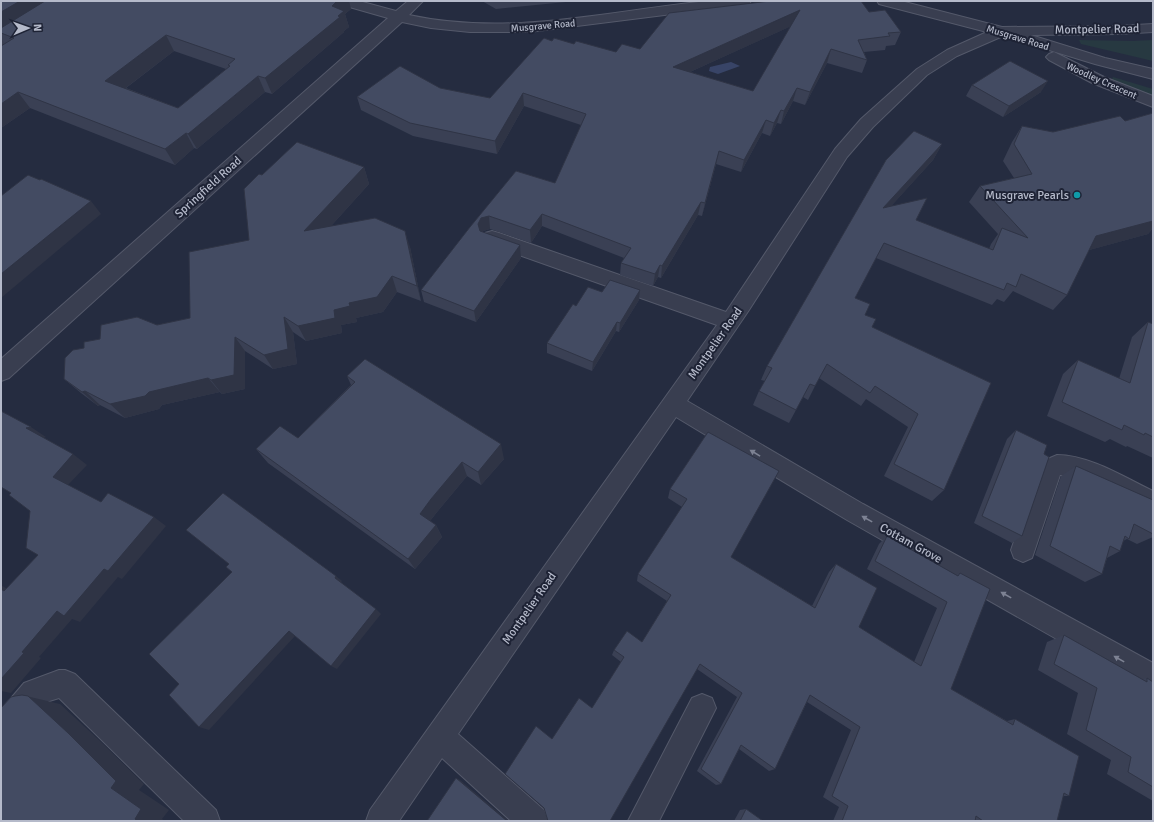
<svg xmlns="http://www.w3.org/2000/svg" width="1154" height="822" viewBox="0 0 1154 822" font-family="Signika,sans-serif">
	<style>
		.green { fill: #273941 }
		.water { fill: #384467 }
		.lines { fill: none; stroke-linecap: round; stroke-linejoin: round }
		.minor-casing { stroke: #54596a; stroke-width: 2 }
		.minor { fill: #393e50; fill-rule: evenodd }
		.wall { fill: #3a4054; fill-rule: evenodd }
		.shaded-wall { fill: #2f3445 }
		.building { fill: #434b62; stroke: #2f3445; fill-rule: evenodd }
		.oneway { fill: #7d8293 }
		.culture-dot { fill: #0f9aa8; stroke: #1e2335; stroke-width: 1.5 }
		.labels { text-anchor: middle; stroke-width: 4; stroke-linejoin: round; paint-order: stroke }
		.far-street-label { font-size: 10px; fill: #b5baca; stroke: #1e2335 }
		.street-label { font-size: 12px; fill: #b5baca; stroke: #1e2335 }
		.poi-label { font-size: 12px; fill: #b5baca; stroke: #1e2335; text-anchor: end }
	</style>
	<rect width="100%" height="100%" fill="#252c40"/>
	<g class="green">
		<polygon points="1079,40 1132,41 1153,40 1153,61 1081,44"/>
		<polygon points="1113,77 1153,89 1153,97 1111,81"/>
	</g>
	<polygon class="water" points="731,62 740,66 718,74 709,71 710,67"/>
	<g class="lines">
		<defs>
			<g id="minor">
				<polygon points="58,1 75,1 73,4 6,46 1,47 1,37"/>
				<path d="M337 1H359L396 11 408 1H423L409 15C511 37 607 11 708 1 722 0 737 1 751 1L749 4 744 5 529 32H470L431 28 402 22 9 378 1 381V359L388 18 339 4Z"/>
				<polygon points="877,1 901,1 1002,27 1118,26 1153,24 1153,32 1118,34 1031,35 1105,58 1153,69 1153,79 1095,64 1003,36 957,56 927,75 873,127 847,157 749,310 687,401 863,504 1153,663 1153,692 1143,688 847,520 676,417 458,734 544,810 548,821 511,821 442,758 399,821 366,821 370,810 717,325 485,243 483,238 485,233 492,231 499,233 726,312 835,149 861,119 917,69 947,50 987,32 879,4"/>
				<polygon points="1054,52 1104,77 1153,96 1153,107 1092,83 1049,60 1046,57 1049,54"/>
				<path d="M1057 455C1089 455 1124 477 1153 491V514L1079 479 1069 475H1060L1032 558 1023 562 1014 558 1011 550 1039 468 1043 461Z"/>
				<polygon points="59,670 65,670 75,674 216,810 220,821 184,821 59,698 43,703 11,741 1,745 1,710 24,683"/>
				<polygon points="702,694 712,698 716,708 659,821 628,821 692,698"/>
			</g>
		</defs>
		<use href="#minor" class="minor-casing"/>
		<use href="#minor" class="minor"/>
	</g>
	<g class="wall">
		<path d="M1 1H349L351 9 345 14 349 27 344 31V32L272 94 265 92 197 149 194 148 175 165 30 108 1 128 5 44 1 39ZM174 51 226 69 178 108 126 88Z"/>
		<polygon points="482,1 576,1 496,9"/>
		<path d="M869 12 901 32 895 45 886 46 885 50 864 52 867 60 862 73 827 63 805 105 793 101 781 124 777 123 770 136 762 133 741 172 716 164 702 216 698 215 661 278 658 277 653 286 620 275 621 263 624 258 542 226 531 243 490 229 483 231 482 232 520 245 521 258 476 322 424 302 421 290 516 171 555 183 581 125 524 106 497 154 413 136 361 110 357 97 440 88 490 98 552 41 616 52 640 49ZM791 26 753 91 690 72Z"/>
		<polygon points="972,85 1041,92 1003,117 966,96"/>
		<polygon points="1153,113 1153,228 1148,234 1089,250 1067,295 1053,310 1013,291 1004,302 997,299 992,305 876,258 855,298 872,327 991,383 944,490 932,501 884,476 908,427 866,399 861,406 819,378 808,400 803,397 789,423 753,405 759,391 765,381 761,380 767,366 886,160 942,144 933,160 891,206 916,220 989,249 991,244 998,234 969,202 980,186 1014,178 1003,161 1012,142 1022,126 1053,132 1125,121"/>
		<polygon points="364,167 369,184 331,226 410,247 421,301 397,292 383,312 356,318 357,322 341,325 342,333 306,341 293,332 297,364 273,369 245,351 245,389 222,394 220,392 162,405 159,409 125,418 100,405 98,406 81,393 64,379 84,348 100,339 157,325 190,318 249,240 262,175"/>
		<polygon points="640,290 639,300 619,332 616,331 592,371 547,353 547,343 602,292"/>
		<polygon points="1148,322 1153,324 1153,458 1127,446 1126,447 1110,439 1105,442 1047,416 1063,374 1078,360 1119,379 1132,337"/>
		<polygon points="347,376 504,459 481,485 467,476 437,512 430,521 436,525 442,537 415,569 268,463 256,449 298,438 351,385"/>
		<polygon points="1016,430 1022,536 1012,543 974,523 1007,439"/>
		<polygon points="708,432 731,557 812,606 829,572 836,564 859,627 914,662 937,608 867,569 879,544 887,536 956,575 960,573 951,689 1007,721 1015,719 1069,796 1063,796 1057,821 833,821 839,807 823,797 851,730 807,702 775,769 769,771 739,749 721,784 716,785 697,771 737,697 697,669 552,739 592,708 621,662 612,655 614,650 642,642 667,601 637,581 638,574 682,507 668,498 670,489"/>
		<polygon points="1076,466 1153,500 1153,537 1137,544 1127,539 1123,541 1120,551 1107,558 1102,574 1085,582 1035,555 1061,476"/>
		<polygon points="1064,635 1142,679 1147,678 1153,682 1153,801 1107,774 1111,760 1067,734 1078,693 1038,670 1047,642"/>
		<polygon points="746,809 763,821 734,821 740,810"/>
	</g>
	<g class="shaded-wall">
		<polygon points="20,1 55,1 1,33 1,12"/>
		<polygon points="337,1 349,1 351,9 345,14 349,27 344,31 344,32 272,94 265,78 332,6"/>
		<polygon points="800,10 796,24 672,80 673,67"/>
		<polygon points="166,35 174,51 115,96 105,81"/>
		<polygon points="831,49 827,63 805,105 810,92"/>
		<polygon points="258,76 265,92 197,149 188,134"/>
		<polygon points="1048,81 1041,92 1003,117 1009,106"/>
		<polygon points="797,88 793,101 781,124 784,111"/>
		<polygon points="18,92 30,108 1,128 1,104"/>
		<polygon points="523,93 524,106 497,154 495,141"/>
		<polygon points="781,110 777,123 770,136 774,123"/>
		<polygon points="766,120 762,133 741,172 744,160"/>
		<polygon points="186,133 194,148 175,165 165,149"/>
		<polygon points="942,144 933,160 875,224 883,208"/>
		<polygon points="719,151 716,164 702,216 705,203"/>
		<polygon points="364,167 369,184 312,247 304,231"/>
		<polygon points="91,201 101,214 1,298 1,274"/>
		<polygon points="701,202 698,215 661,278 662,266"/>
		<polygon points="542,214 542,226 531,243 530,230"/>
		<polygon points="489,216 490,229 483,231 480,236 478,224 481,218"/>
		<polygon points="1153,221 1153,228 1148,234 1082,252 1096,236"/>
		<polygon points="405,231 410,247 421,301 417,286"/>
		<polygon points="520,245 521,258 476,322 474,311"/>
		<polygon points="660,265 658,277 653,286 655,274"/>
		<polygon points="392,276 397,292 383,312 356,318 357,322 341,325 342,333 306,341 298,326 334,310"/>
		<polygon points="640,290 639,300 619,332 620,323"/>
		<polygon points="284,317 293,332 297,364 273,369 264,355"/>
		<polygon points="617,322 616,331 592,371 593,362"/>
		<polygon points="235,337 245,351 245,389 222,394 211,380"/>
		<polygon points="208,378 220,392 162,405 159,409 125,418 110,404 149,392"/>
		<polygon points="85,391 100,405 98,406 82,392"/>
		<polygon points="31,427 46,437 41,439 26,428"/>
		<polygon points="501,444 504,459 481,485 478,472"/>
		<polygon points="73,454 87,465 67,486 53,477"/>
		<polygon points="462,462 467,476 437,512 426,526 420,514 431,499"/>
		<polygon points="154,517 166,526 122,579 118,577 80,622 72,619 39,657 41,658 11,693 1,691 1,679 22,652 57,611 104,569"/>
		<polygon points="436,525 442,537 415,569 408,559"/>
		<polygon points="336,576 342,581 340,583 335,578"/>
		<polygon points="1,585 21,598 4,591 1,589"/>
		<polygon points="376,609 381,614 337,669 331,666"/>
		<polygon points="289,631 295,636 209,730 199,727"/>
		<polygon points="22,695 60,704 98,739 144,784 139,790 169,810 162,819 165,821 138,821 135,819 111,788"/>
		<polygon points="456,778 460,780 509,821 507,821"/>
	</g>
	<g class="building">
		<polygon points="1,1 20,1 1,12"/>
		<path d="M45 1H337L332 6 344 11 338 16 340 17 265 78 258 76 188 134 186 133 165 149 18 92 1 104V46L14 38 1 33V28ZM166 35 235 59 228 65 230 66 178 108 105 81Z"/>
		<path d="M770 1H861L869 12 885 10 901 32 888 33 890 36 858 40 867 60 831 49 810 92 797 88 784 111 781 110 774 123 766 120 744 160 719 151 705 203 701 202 662 266 660 265 655 274 621 263 631 248 542 214 530 230 489 216 481 218 478 224 480 231 520 245 474 311 421 290 470 227 516 171 555 183 586 114 523 93 495 141 410 123 357 97 400 66 440 88 490 98 544 38 552 41 554 38 574 44 576 41 616 52 622 44 640 49 669 13ZM800 10 753 91 673 67Z"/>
		<polygon points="1010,61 1048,81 1009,106 972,85"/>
		<polygon points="1153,113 1153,221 1096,236 1067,295 1021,274 1016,287 1007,283 1004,290 884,243 855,298 870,304 865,315 876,319 872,327 991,383 944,490 894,464 918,414 875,386 870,393 827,364 815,386 810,384 796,410 759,391 772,368 767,366 886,160 914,131 942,144 883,208 927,198 916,220 993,250 1002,228 1028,238 980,186 1032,174 1014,144 1022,126 1053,132 1120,116 1125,121"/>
		<polygon points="297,142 364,167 304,231 375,218 405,231 417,286 392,276 377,297 349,303 350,306 334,310 335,318 298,326 284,317 288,349 264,355 235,337 234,375 211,380 208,378 149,392 145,396 110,404 85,391 82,392 64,379 65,358 73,350 84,348 84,342 100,339 101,325 137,317 157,325 190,318 189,252 249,240 244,189 259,174 262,175"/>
		<polygon points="28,175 40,180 41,179 91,201 1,274 1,196"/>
		<polygon points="610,280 640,290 620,323 617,322 593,362 547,343 573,304 576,306 588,287 602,292"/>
		<polygon points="1148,322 1153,324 1153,437 1145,433 1144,435 1124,425 1122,430 1062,402 1078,360 1130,383"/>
		<polygon points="365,359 501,444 478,472 462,462 431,499 420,514 436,525 408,559 256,449 280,426 298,438 355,382 347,376"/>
		<polygon points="1,411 31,427 26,428 73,454 53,477 101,502 108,493 154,517 108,571 104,569 64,616 57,611 22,652 24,653 1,679 1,635 2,634 1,633 1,589 4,591 38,555 26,548 30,511 9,495 11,493 1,487"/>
		<polygon points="1016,430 1047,445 1044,454 1049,457 1022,536 982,516"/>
		<polygon points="708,432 779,471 731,557 815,608 836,564 877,588 859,627 921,666 947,602 875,561 887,536 958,576 960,573 990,589 951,689 1013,725 1015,719 1079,756 1069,796 1064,793 1057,821 983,821 976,816 975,821 842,821 848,806 832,796 860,727 810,695 775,769 741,745 721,784 701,769 742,693 700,664 610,821 548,821 544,808 505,774 536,726 552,739 579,698 592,708 624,657 614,650 627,631 642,642 671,595 638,574 687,499 670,489"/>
		<polygon points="1076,466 1153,500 1153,534 1134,524 1129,539 1125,536 1120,551 1110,546 1102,574 1050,546"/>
		<polygon points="223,493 336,576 335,578 376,609 331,666 289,631 199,727 169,695 179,684 149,654 232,572 226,567 229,564 186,530"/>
		<polygon points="1064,635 1147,682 1147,678 1153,682 1153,787 1128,772 1131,757 1086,730 1097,688 1054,664"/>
		<polygon points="22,695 28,696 68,733 116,781 111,788 141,809 135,819 138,821 1,821 1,708 11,697 15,696"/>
		<polygon points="456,778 507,821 427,821"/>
		<polygon points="746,809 763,821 740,821"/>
	</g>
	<defs><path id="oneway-solid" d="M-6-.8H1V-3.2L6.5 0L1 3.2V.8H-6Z"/></defs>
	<g class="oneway">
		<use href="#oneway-solid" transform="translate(755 453) rotate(-149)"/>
		<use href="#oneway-solid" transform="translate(867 519) rotate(-151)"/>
		<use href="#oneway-solid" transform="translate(1006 595) rotate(-151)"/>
		<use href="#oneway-solid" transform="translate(1119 659) rotate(-151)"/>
	</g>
	<circle class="culture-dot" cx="1077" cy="195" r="4"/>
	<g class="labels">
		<g class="far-street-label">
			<text transform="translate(543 25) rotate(-5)" y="4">Musgrave Road</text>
			<text transform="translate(1018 37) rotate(17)" y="4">Musgrave Road</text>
			<text transform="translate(1102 80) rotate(24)" y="4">Woodley Crescent</text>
		</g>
		<g class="street-label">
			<text transform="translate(1097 29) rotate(-1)" y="4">Montpelier Road</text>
			<text transform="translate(208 187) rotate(-42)" y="4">Springfield Road</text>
			<text transform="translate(715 343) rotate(-55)" y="4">Montpelier Road</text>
			<text transform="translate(911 543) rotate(29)" y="4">Cottam Grove</text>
			<text transform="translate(529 608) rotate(-55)" y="4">Montpelier Road</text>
		</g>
		<g class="poi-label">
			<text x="1069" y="199">Musgrave Pearls</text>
		</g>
	</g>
	<rect width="1154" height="822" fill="none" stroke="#b5baca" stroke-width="4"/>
	<g transform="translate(28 28) rotate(88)" stroke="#1e2335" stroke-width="3" paint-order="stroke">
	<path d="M0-3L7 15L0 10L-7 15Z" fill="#b5baca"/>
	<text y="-6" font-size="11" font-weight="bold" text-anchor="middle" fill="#b5baca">N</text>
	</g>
</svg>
